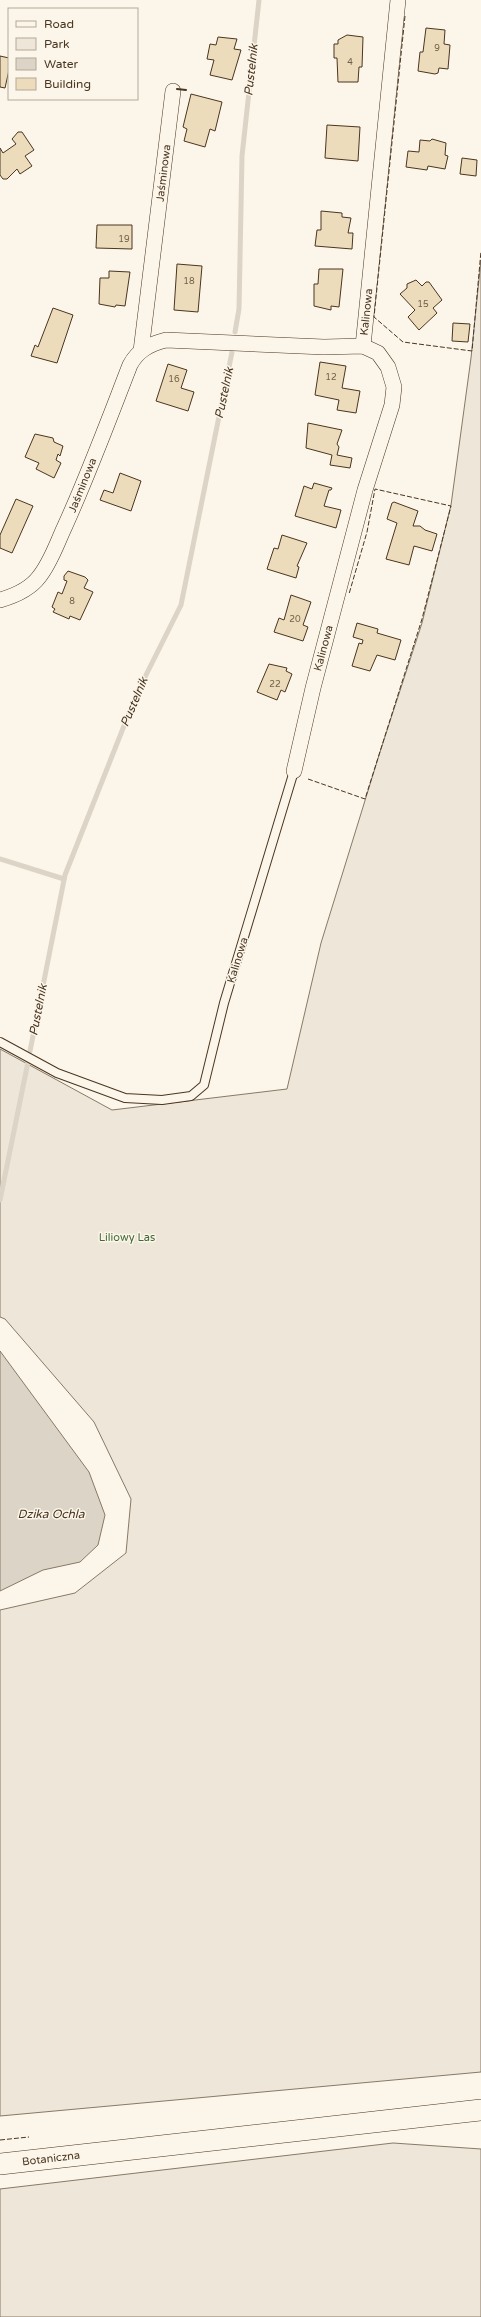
<svg xmlns="http://www.w3.org/2000/svg" width="481" height="2317" viewBox="0 0 481 2317" font-family="'Varela Round',sans-serif">
	<style>
		.green { fill: #ede6d9; stroke: #887966 }
		.water { fill: #dcd4c6; stroke: #887966 }
		.lines { fill: none; stroke-linecap: round; stroke-linejoin: round }
		.stream { stroke: #dcd4c6; stroke-width: 5 }
		.building { fill: #ecdcbc; stroke: #4a3520 }
		.service-casing { stroke: #4a3520; stroke-width: 10 }
		.minor-casing { stroke: #4a3520; stroke-width: 16 }
		.secondary-casing { stroke: #4a3520; stroke-width: 22 }
		.service { stroke: #fbf6e9; stroke-width: 8 }
		.minor { stroke: #fbf6e9; stroke-width: 15 }
		.secondary { stroke: #fbf6e9; stroke-width: 21 }
		.fence { stroke: #4a3520; stroke-width: 1; stroke-dasharray: 5 2; stroke-linecap: butt }
		.wall { stroke: #4a3520; stroke-width: 2 }
		.labels { text-anchor: middle; stroke-width: 3; stroke-linejoin: round; paint-order: stroke }
		.number-label { font-size: 9px; fill: #725f47 }
		.street-label { font-size: 11px; fill: #4a3520; stroke: #fbf6e9 }
		.park-label { font-size: 11px; fill: #436837; stroke: #fbf6e9 }
		.water-label { font-size: 12px; font-style: italic; fill: #4a3520; stroke: #fbf6e9 }
	</style>
	<rect width="100%" height="100%" fill="#fbf6e9"/>
	<g class="green">
		<polygon points="481,260 481,2072 0,2116 0,1610 75,1593 126,1553 131,1499 94,1422 5,1319 0,1317 0,1049 112,1110 287,1089 321,943 380,752 422,623 451,505 471,358"/>
		<polygon points="393,2143 481,2149 481,2317 0,2317 0,2189"/>
	</g>
	<polygon class="water" points="0,1351 89,1472 105,1515 98,1545 80,1562 43,1570 0,1591"/>
	<g class="lines">
		<g class="stream">
			<polyline points="235,332 239,309 242,156 259,0"/>
			<polyline points="0,859 64,879"/>
			<polyline points="30,1051 65,875 137,693 181,605 232,352"/>
			<polyline points="0,1200 28,1062"/>
		</g>
	</g>
	<g class="building">
		<polygon points="426,28 445,30 444,44 450,45 448,69 439,68 438,73 435,74 418,71 420,52 423,52"/>
		<polygon points="347,35 363,37 362,67 359,67 358,82 338,82 337,58 334,58 334,44 338,44 338,40"/>
		<polygon points="218,37 237,39 234,49 241,50 232,80 210,75 214,60 207,59 210,44 216,45"/>
		<polygon points="0,56 9,58 9,70 5,88 0,87"/>
		<polygon points="191,94 222,102 215,131 210,129 205,147 184,141 187,129 183,127"/>
		<polygon points="327,125 360,127 358,161 325,158"/>
		<polygon points="18,132 22,132 34,150 25,156 32,166 20,174 17,169 7,179 3,179 0,175 0,148 3,153 16,144 12,139"/>
		<polygon points="432,139 446,143 445,155 448,156 445,169 428,166 427,170 406,167 408,151 419,152 420,140 430,141"/>
		<polygon points="462,158 477,160 476,176 460,174"/>
		<polygon points="321,211 342,213 342,217 351,218 348,233 353,233 352,249 315,246 317,230 321,230"/>
		<polygon points="97,225 132,225 132,249 96,248"/>
		<polygon points="177,264 202,266 198,312 174,310"/>
		<polygon points="319,269 343,269 339,307 331,306 331,310 314,306 314,284 318,284"/>
		<polygon points="109,271 130,272 125,306 116,305 115,307 99,304 100,278 109,278"/>
		<polygon points="416,280 422,286 426,282 429,282 442,300 433,308 437,313 419,330 408,317 415,310 400,294 407,288 407,284"/>
		<polygon points="53,308 73,315 57,363 31,356 35,345 38,347"/>
		<polygon points="453,323 470,324 468,342 452,341"/>
		<polygon points="320,362 346,366 342,388 360,391 356,413 337,410 339,400 315,395"/>
		<polygon points="168,364 187,370 181,388 194,392 188,411 156,401"/>
		<polygon points="308,423 342,430 337,444 339,447 337,455 352,458 350,468 330,465 332,455 306,448"/>
		<polygon points="35,434 53,438 54,442 63,446 60,456 58,454 56,460 61,463 54,478 36,469 39,463 25,457"/>
		<polygon points="120,473 141,481 131,511 100,500 104,490 113,493"/>
		<polygon points="314,483 332,488 331,490 329,490 324,506 341,510 336,528 295,516 304,486 312,489"/>
		<polygon points="16,499 33,506 12,553 0,548 0,535"/>
		<polygon points="394,502 418,511 413,526 420,526 425,530 437,534 432,551 414,546 409,565 386,559 397,523 387,519 392,503"/>
		<polygon points="282,535 307,543 297,566 299,567 296,578 267,569 274,548 278,549"/>
		<polygon points="68,571 85,577 88,580 84,588 93,592 80,620 70,616 69,619 53,612 55,609 52,607 58,592 62,594 67,581 64,580 64,576"/>
		<polygon points="291,595 311,602 303,625 308,627 303,641 274,632 279,618 284,620"/>
		<polygon points="357,623 378,629 377,633 401,640 395,660 377,655 370,671 352,666 359,643 362,644 363,640 353,637"/>
		<polygon points="269,664 287,668 286,671 292,674 285,692 281,690 277,700 257,692"/>
	</g>
	<g class="lines">
		<defs>
			<polyline id="service" points="0,1042 57,1073 125,1098 162,1100 191,1096 204,1085 224,1003 294,771"/>
			<g id="minor">
				<polyline points="363,346 398,0"/>
				<polyline points="141,351 173,91"/>
				<path d="M0 600C14 596 30 589 39 577 51 562 57 543 65 526 89 473 109 419 130 365 138 350 150 344 166 340L324 347 363 346 378 353 388 367 394 387 392 405 365 490 313 688 294 771"/>
			</g>
			<polyline id="secondary" points="0,2164 481,2110"/>
		</defs>
		<use href="#service" class="service-casing"/>
		<use href="#minor" class="minor-casing"/>
		<use href="#secondary" class="secondary-casing"/>
		<use href="#service" class="service"/>
		<use href="#minor" class="minor"/>
		<use href="#secondary" class="secondary"/>
		<g class="fence">
			<polyline points="405,16 374,317 403,342 472,351 481,251"/>
			<polyline points="308,779 365,799 422,619 451,506 375,489 367,532 349,594"/>
			<polyline points="0,2140 29,2137"/>
		</g>
		<polyline class="wall" points="177,89 186,90"/>
	</g>
	<g class="labels">
		<g class="number-label">
			<text x="437" y="51">9</text>
			<text x="350" y="65">4</text>
			<text x="124" y="242">19</text>
			<text x="189" y="284">18</text>
			<text x="423" y="307">15</text>
			<text x="331" y="380">12</text>
			<text x="174" y="382">16</text>
			<text x="72" y="604">8</text>
			<text x="295" y="622">20</text>
			<text x="275" y="687">22</text>
		</g>
		<g class="street-label">
			<text transform="translate(163 173) rotate(-83)" y="4">Jaśminowa</text>
			<text transform="translate(366 312) rotate(-84)" y="4">Kalinowa</text>
			<text transform="translate(82 485) rotate(-68)" y="4">Jaśminowa</text>
			<text transform="translate(323 648) rotate(-75)" y="4">Kalinowa</text>
			<text transform="translate(237 960) rotate(-73)" y="4">Kalinowa</text>
			<text transform="translate(51 2158) rotate(-7)" y="4">Botaniczna</text>
		</g>
		<g class="park-label">
			<text x="127" y="1241">Liliowy Las</text>
		</g>
		<g class="water-label">
			<text transform="translate(251 70) rotate(-84)" y="4">Pustelnik</text>
			<text transform="translate(224 393) rotate(-78)" y="4">Pustelnik</text>
			<text transform="translate(134 702) rotate(-67)" y="4">Pustelnik</text>
			<text transform="translate(38 1010) rotate(-79)" y="4">Pustelnik</text>
			<text x="51" y="1518">Dzika Ochla</text>
		</g>
	</g>
	<rect x="8" y="8" width="130" height="92" fill="#fbf6e9" stroke="#b4a999"/>
	<rect x="16" y="21" width="20" height="6" fill="#fbf6e9" stroke="#b4a999"/>
	<text x="44" y="28" font-size="12" fill="#4a3520">Road</text>
	<rect x="16" y="38" width="20" height="12" fill="#ede6d9" stroke="#b4a999"/>
	<text x="44" y="48" font-size="12" fill="#4a3520">Park</text>
	<rect x="16" y="58" width="20" height="12" fill="#dcd4c6" stroke="#b4a999"/>
	<text x="44" y="68" font-size="12" fill="#4a3520">Water</text>
	<rect x="16" y="78" width="20" height="12" fill="#ecdcbc" stroke="#b4a999"/>
	<text x="44" y="88" font-size="12" fill="#4a3520">Building</text>
</svg>
